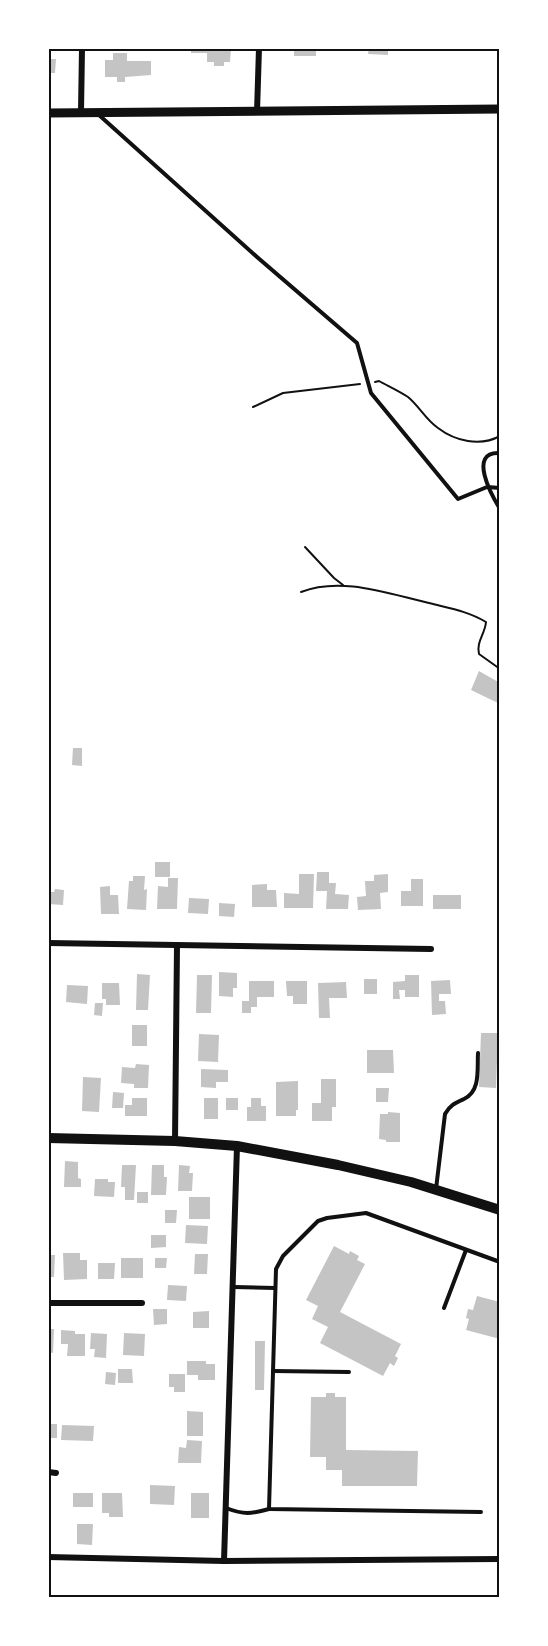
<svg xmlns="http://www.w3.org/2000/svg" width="548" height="1646" viewBox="0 0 548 1646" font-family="'Roboto Serif',serif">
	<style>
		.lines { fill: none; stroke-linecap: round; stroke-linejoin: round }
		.stream { stroke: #d9d9d9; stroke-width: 4 }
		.building { fill: #c4c4c4 }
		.path { stroke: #111; stroke-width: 2 }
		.service { stroke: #111; stroke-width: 4 }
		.minor { stroke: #111; stroke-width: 6 }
		.tertiary { stroke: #111; stroke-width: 9 }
		.secondary { stroke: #111; stroke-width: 10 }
		.neatline { fill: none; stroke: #111; stroke-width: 2 }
	</style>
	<rect width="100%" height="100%" fill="#fff"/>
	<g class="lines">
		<polyline class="stream" points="500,1435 500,1436"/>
	</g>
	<g class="building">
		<polygon points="191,48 231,48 230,62 224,62 224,66 214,66 214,62 207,62 207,53 191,53"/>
		<rect x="294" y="48" width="22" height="8"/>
		<polygon points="369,48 388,48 388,55 368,54"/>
		<polygon points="113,53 127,53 127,61 151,61 151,75 125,77 125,82 117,82 117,77 105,77 105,60 113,60"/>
		<polygon points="48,59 56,59 55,73 48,73"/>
		<polygon points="479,671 500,683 500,704 471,690"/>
		<polygon points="73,748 82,748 82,766 72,765"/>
		<rect x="155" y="862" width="15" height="15"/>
		<polygon points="317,872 329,872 329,883 336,883 335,894 349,895 348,909 326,909 327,891 316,891"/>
		<polygon points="299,874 314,874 313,908 284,908 284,893 299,894"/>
		<polygon points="388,874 388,892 380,893 381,909 358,910 357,897 366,896 365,881 374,881 374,875"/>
		<polygon points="133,876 145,876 144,890 147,889 146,910 127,909 129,881 133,881"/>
		<polygon points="168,878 178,878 177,909 157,909 158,886 168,887"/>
		<polygon points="411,879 423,879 423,906 401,906 401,891 411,891"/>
		<polygon points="267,884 267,890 276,890 277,907 252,907 252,885"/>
		<polygon points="110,886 110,895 118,895 119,914 101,914 100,887"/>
		<polygon points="55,889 64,890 63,905 48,904 48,892 54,892"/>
		<rect x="433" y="895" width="28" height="14"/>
		<polygon points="189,898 209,899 208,914 188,913"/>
		<polygon points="219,903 235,904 234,917 219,916"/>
		<polygon points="219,972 237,973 237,988 233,988 233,997 219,996"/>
		<polygon points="137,974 150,975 148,1010 136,1010"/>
		<polygon points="197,975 212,975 211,1013 196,1013"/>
		<polygon points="405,975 419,975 419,997 405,997 405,990 399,990 400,999 393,999 393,982 405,981"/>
		<rect x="364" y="979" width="13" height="15"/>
		<polygon points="450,980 451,994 439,994 439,1001 445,1001 446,1014 432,1015 431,981"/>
		<polygon points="249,981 274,981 274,997 257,997 257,1007 251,1007 251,1013 242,1013 242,1001 249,1001"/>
		<polygon points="286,981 307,981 307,1004 293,1004 293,996 287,996"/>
		<polygon points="346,982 347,998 329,998 330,1018 319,1018 318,983"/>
		<polygon points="102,983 119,983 120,1005 106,1005 106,999 102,999"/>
		<polygon points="67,985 88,986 87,1004 66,1002"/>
		<polygon points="95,1003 103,1003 102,1016 94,1015"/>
		<rect x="132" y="1025" width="15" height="21"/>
		<polygon points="481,1033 498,1033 496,1088 479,1087"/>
		<polygon points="199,1034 219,1035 218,1062 198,1061"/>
		<polygon points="367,1050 393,1050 394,1073 367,1073"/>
		<polygon points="136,1064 149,1065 148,1088 134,1088 134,1084 121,1083 122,1067 135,1068"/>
		<polygon points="201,1069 228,1070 228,1082 216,1082 216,1088 201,1087"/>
		<polygon points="83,1077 101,1078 99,1112 82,1111"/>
		<polygon points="321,1079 336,1079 336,1107 332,1107 332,1121 312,1121 312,1103 321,1103"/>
		<polygon points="298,1081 298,1110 296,1110 296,1116 276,1116 276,1082"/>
		<polygon points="376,1088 389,1088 388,1102 376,1102"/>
		<polygon points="113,1092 124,1093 123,1108 112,1108"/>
		<polygon points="132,1098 147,1098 147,1116 125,1116 125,1105 132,1105"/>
		<rect x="204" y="1098" width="14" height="21"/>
		<rect x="226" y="1098" width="12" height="12"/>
		<polygon points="251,1098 261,1098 261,1106 266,1106 266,1121 247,1121 247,1107 251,1107"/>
		<polygon points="388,1112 400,1113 400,1142 386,1142 386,1140 379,1139 380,1114 388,1114"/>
		<polygon points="65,1161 78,1162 78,1178 81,1179 81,1187 64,1187"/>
		<polygon points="122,1165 136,1165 134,1200 125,1200 125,1187 121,1187"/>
		<polygon points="152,1165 164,1165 164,1177 167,1177 166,1195 151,1195"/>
		<polygon points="179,1165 190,1166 189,1173 193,1173 192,1191 178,1191"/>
		<polygon points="95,1179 108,1179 108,1182 115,1182 114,1197 94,1196"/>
		<rect x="137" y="1192" width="11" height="11"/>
		<rect x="189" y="1197" width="21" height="22"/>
		<polygon points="165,1210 177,1210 176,1223 165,1223"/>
		<polygon points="186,1225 208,1226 207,1244 185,1243"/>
		<polygon points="151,1235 166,1235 166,1247 151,1248"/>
		<polygon points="334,1246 349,1254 350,1251 359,1256 357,1260 365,1264 340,1312 401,1344 395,1356 398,1358 394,1366 390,1363 383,1376 320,1343 328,1327 312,1319 318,1306 306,1300"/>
		<polygon points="63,1253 80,1253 80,1260 87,1260 87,1279 64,1280"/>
		<polygon points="195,1254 208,1254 207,1274 194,1274"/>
		<polygon points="48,1255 55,1255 54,1277 48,1277"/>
		<rect x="121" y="1258" width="22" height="20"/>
		<polygon points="155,1258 167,1258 166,1268 155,1268"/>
		<polygon points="98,1263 115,1263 114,1279 98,1279"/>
		<polygon points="168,1285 187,1286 186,1301 167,1300"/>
		<polygon points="477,1296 500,1302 500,1339 466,1330 469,1319 466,1318 468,1309 473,1310"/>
		<polygon points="153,1309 167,1309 167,1324 154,1325"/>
		<polygon points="209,1311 209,1328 193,1328 193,1312"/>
		<polygon points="48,1329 54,1329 53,1353 48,1352"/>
		<polygon points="61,1330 75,1331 75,1334 85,1334 85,1356 67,1356 68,1344 61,1344"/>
		<polygon points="91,1333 107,1334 106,1358 94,1357 95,1349 90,1349"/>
		<polygon points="124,1333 145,1334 144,1356 123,1355"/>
		<polygon points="255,1341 265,1341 264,1390 255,1390"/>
		<polygon points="187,1361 206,1361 206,1364 215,1364 215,1380 198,1380 198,1375 187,1375"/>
		<polygon points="118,1369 132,1369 133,1383 118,1383"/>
		<polygon points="106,1372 116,1373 115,1385 105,1384"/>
		<polygon points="169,1374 185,1374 185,1392 174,1392 174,1387 169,1387"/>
		<polygon points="326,1393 335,1393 335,1397 346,1397 346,1450 418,1451 417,1486 342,1486 342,1470 326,1470 326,1457 310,1457 311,1397 326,1397"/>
		<polygon points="187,1411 203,1412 203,1436 187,1436"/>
		<rect x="48" y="1424" width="9" height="14"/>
		<polygon points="62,1425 94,1426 93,1441 61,1440"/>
		<polygon points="187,1440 202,1441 201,1463 178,1463 179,1447 186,1448"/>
		<polygon points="150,1485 175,1486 174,1505 150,1504"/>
		<rect x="73" y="1493" width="20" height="14"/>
		<polygon points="102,1493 122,1493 123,1517 109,1517 109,1513 102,1513"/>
		<rect x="191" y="1493" width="18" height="25"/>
		<polygon points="77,1524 93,1524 92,1545 77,1544"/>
	</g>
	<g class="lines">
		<g class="path">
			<path d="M375 382 379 381C388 386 399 391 408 397 419 406 426 420 438 428 455 441 480 447 500 436"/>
			<polyline points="253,407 283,393 360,384"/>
			<polyline points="305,547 334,578 343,585"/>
			<path d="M301 592C341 576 389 594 429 603 448 608 468 611 486 622 485 634 476 642 479 654L500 669"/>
		</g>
		<g class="service">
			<polyline points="99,115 257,257 357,343 371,393 458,499 487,487 500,488"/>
			<path d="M500 453C467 451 492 496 500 509"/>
			<path d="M436 1189 445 1114C450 1105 455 1103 464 1099 481 1091 477 1069 478 1053"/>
			<polyline points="234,1287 275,1288"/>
			<polyline points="444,1308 466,1250"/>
			<polyline points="273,1371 349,1372"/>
			<path d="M226 1508C244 1515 251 1514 269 1509"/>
			<polyline points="481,1512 269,1509 276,1269 283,1256 318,1221 327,1218 366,1213 500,1262"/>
		</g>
		<g class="minor">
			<polyline points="81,112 82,48"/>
			<polyline points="257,112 259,48"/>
			<polyline points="48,943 431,949"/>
			<polyline points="175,1141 177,946"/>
			<polyline points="48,1303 142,1303"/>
			<polyline points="48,1472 56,1473"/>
			<polyline points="48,1557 224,1561 500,1559"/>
			<polyline points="224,1561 237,1146"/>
		</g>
		<polyline class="tertiary" points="48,113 500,109"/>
		<polyline class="secondary" points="48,1138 175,1141 237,1146 338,1165 411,1182 500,1210"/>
	</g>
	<rect width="548" height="1646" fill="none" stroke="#ffffff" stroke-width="99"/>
	<rect x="50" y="50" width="448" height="1546" class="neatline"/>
</svg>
